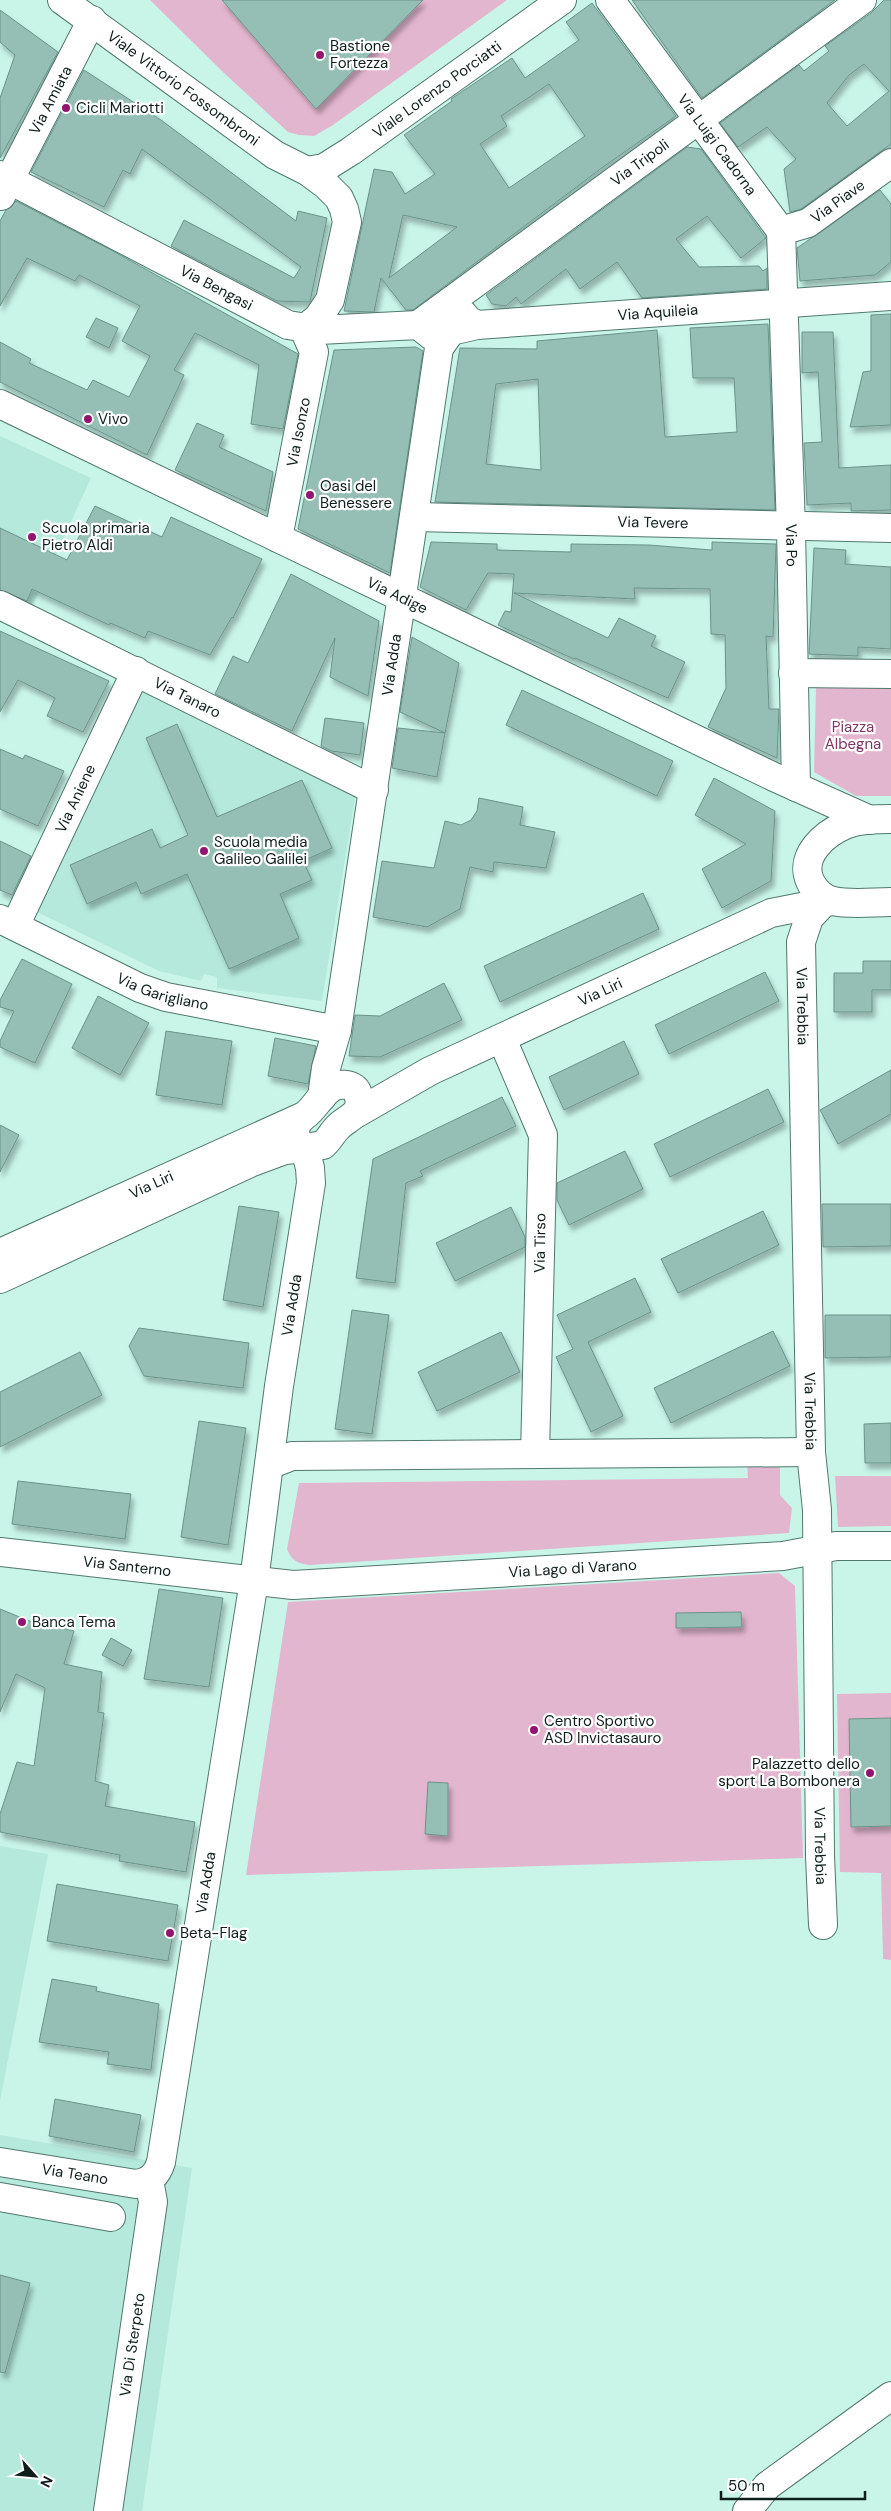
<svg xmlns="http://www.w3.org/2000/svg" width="891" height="2511" viewBox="0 0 891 2511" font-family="'DM Sans',sans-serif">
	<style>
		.built { fill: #b5e9dc }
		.green { fill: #e3b6cf }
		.building { fill: #95bfb4; stroke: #6b9389; fill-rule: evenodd; filter: url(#shadow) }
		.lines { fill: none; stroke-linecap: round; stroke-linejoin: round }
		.minor-casing { stroke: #50786e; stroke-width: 30 }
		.major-casing { stroke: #50786e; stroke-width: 30 }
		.minor { stroke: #fff; stroke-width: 28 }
		.major { stroke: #fff; stroke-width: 28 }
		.poi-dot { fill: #93146f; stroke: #fff; stroke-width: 2 }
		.labels { text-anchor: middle; stroke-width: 4.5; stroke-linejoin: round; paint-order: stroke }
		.poi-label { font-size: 15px; fill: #0e1f1b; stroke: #fff; text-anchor: start }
		.street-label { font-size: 15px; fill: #0e1f1b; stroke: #fff }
		.park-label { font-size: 15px; fill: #7f3464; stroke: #fff }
	</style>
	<defs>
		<filter id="shadow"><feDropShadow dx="3" dy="5.5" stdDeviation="2.5" flood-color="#0004"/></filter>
	</defs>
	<rect width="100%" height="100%" fill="#c9f5e9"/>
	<g class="built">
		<polygon points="0,436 91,478 30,611 0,596"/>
		<polygon points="141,681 356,792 322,1001 217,988 217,977 204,974 201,981 159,971 33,910"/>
		<polygon points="0,1846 48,1854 0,2101"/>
		<polygon points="0,2135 192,2168 142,2511 0,2511"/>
	</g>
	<g class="green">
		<polygon points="150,0 222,0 316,109 423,0 507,0 333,125 314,136 299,135 288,132 224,73"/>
		<polygon points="816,685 891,685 891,796 856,796 814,772"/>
		<path d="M747 1462 780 1463V1495L792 1508 789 1533 309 1565C297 1563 292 1561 287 1549L299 1483 748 1478Z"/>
		<polygon points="835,1476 891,1476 891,1526 838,1527"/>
		<polygon points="779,1573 795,1586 803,1858 246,1875 288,1602"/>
		<polygon points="891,1693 891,1960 883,1959 881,1873 840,1872 837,1694"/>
	</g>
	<g class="building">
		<polygon points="222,0 423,0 316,109"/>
		<polygon points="632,0 835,0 702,98"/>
		<path d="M884 0H891V144L801 209 790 212 784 169 796 159 767 127 738 147 720 123 799 65 804 71 829 51 825 46 871 13ZM864 64 889 91 847 126 827 103 849 75Z"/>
		<path d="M592 3 676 116 603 167 413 310H406L381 278 374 312 344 311 374 169 392 172 405 194 435 174 404 135 452 101 451 99 512 58 525 78 579 40 566 22ZM549 84 585 136 509 188 480 144 507 126 501 116ZM403 215 457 227 389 278Z"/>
		<polygon points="0,10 58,52 0,158 0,98 15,55 0,42"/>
		<polygon points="84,70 161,120 296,221 298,211 327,218 310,302 277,301 271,298 171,246 184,220 294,278 301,267 142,149 130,174 123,170 104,207 31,172"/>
		<polygon points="687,147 701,149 766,238 741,258 707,216 676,239 699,267 759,266 763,271 767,268 767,289 642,298 617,262 580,289 566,269 521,304 516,297 506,306 492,304 486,295"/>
		<polygon points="880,190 891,204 891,262 875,275 800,281 797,248"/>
		<polygon points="16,201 113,251 298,354 283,429 251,424 259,365 195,333 174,370 184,375 147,455 0,382 0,342 31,359 29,363 87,390 93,380 129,397 150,356 122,341 140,306 79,275 75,281 27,258 0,306 0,221 6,210"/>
		<polygon points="891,314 891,425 850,427 863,372 871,371 871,315"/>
		<polygon points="96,318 118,328 109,348 86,337"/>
		<path d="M768 324 775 510 435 502 460 348 537 349V341L657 330 665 437 737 432 734 378H693L690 328ZM538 379 541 470 486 464 496 384Z"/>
		<polygon points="802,332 833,332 839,468 891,465 891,510 851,511 851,503 807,505 804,443 822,442 818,372 802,373"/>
		<polygon points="416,347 423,351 390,573 298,529 334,350"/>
		<polygon points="197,423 224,435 219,447 273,472 266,511 175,470"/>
		<polygon points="95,506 162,537 171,517 262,559 233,618 232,617 210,655 148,631 145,638 110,623 109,625 32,589 27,601 0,590 0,528 67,560"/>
		<polygon points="431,542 497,544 497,550 571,552 571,544 649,545 712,550 712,542 776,544 773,637 766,636 769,709 779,709 777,758 708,727 726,688 725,635 711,634 710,589 634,588 635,599 514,593 608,638 619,618 656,636 651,646 685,662 668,698 575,658 574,659 498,625 505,611 511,612 514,574 488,573 466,610 420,587"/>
		<polygon points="814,548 846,550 845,564 891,567 891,649 858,647 858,656 809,654"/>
		<polygon points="291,574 379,621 368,696 330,677 335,638 292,731 215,694 233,656 248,663"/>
		<polygon points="0,631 109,681 83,732 47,716 55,698 18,680 0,712"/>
		<polygon points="412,637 459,663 445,733 400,712"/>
		<polygon points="522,690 673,761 657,796 506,725"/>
		<polygon points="325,718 364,723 360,755 331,751 321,746"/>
		<polygon points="177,724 217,817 302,780 332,848 303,861 312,880 280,894 299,938 229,969 187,874 141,894 136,882 87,904 70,865 152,829 160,848 188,835 146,738"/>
		<polygon points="398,728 445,733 437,777 392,768"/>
		<polygon points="0,749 23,759 25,755 64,771 38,826 0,809"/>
		<polygon points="714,778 775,811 771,881 722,908 702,869 746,844 695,815"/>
		<polygon points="479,798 523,807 520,825 555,832 546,868 494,862 493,872 470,867 460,909 427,927 373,917 382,861 434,868 445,821 461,825 471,820 477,811"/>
		<polygon points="0,841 31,856 12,895 0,890"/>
		<polygon points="643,893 659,929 500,1002 484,966"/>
		<polygon points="22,959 72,984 35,1063 0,1047 0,1041 14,1011 0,1007 0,1000"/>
		<polygon points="863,961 891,961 891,990 872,990 872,1012 834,1012 834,973 863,973"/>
		<polygon points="765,972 779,1001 669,1054 655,1025"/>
		<polygon points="444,983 462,1020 380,1057 349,1056 355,1015 380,1016"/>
		<polygon points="98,996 149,1023 120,1075 72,1048"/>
		<polygon points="166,1031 232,1041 222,1105 156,1095"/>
		<polygon points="275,1038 316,1046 308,1084 268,1076"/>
		<polygon points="624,1041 639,1074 564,1110 549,1077"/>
		<polygon points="891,1070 891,1114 838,1144 820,1110"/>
		<polygon points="768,1089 784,1122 670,1177 654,1144"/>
		<polygon points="502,1097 516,1126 420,1171 423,1176 406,1183 395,1283 356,1278 373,1159"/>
		<polygon points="0,1125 19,1135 0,1172"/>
		<polygon points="625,1151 643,1189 569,1225 557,1200 557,1183"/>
		<polygon points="822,1204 891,1204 891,1246 823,1247"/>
		<polygon points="239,1206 279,1212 263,1307 223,1300"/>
		<polygon points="511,1207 525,1237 525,1247 455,1281 436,1243"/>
		<polygon points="763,1211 779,1245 678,1293 661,1259"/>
		<polygon points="635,1278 651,1312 588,1342 623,1416 591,1432 556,1357 573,1349 557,1315"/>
		<polygon points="352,1310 389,1315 372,1434 335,1429"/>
		<polygon points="825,1315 891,1315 891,1357 825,1358"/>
		<polygon points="139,1328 249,1343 243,1388 144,1376 129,1346"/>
		<polygon points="773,1331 790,1366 671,1423 654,1388"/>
		<polygon points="501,1332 520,1372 437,1411 418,1372"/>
		<polygon points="80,1352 102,1395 0,1447 0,1392"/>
		<polygon points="199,1421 246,1428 228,1545 181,1537"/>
		<polygon points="891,1423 891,1463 865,1463 864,1424"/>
		<polygon points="18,1481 131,1494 125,1539 12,1524"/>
		<polygon points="159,1589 223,1598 209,1687 144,1679"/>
		<polygon points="0,1609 44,1627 45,1624 74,1631 64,1664 102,1672 98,1712 104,1713 95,1781 109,1785 105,1806 195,1822 186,1872 119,1861 120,1855 0,1832 0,1814 17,1762 34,1766 45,1688 16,1674 0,1712"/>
		<polygon points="741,1612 742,1627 676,1628 676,1613"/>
		<polygon points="111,1638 132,1650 123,1666 102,1655"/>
		<polygon points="891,1718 891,1826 851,1827 849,1719"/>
		<polygon points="428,1782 448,1783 448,1836 425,1834"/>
		<polygon points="57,1884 178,1905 168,1961 47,1941"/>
		<polygon points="52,1979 97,1987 96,1991 159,2004 151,2070 107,2064 109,2052 39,2042"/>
		<polygon points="55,2099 141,2115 134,2152 49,2136"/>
		<polygon points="0,2275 30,2283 5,2373 0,2372"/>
	</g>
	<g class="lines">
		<defs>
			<g id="minor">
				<path id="s1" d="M62 0 275 155 307 171 326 185 339 198 344 209 347 222 330 300 318 318 304 329"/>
				<path id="s2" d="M610 0 781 231 791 528 796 787"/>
				<path id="s3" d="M307 171 324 168 351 151 562 0"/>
				<path id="s4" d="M0 175 288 325 319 330 418 325 432 336"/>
				<path id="s5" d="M1 196 92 20"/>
				<path id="s6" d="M781 231 808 223 891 163"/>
				<path id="s7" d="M464 315 468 320 477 325 891 296"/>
				<path id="s8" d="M418 325 862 0"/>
				<path id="s9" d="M0 404 774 777 870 820"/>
				<path id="s10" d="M414 517 891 528"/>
				<path id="s11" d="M278 538 314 352 304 329"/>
				<path id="s12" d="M0 605 374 790"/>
				<polyline points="793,673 891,674"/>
				<path id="s13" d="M823 903 809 918 801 942 811 1452 817 1510 820 1856 823 1925"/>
				<path id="s14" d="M0 919 140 988 166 997 337 1030"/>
				<path id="s15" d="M15 926 136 671"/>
				<polyline points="502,1039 543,1135 535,1454"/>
				<path id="s16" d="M322 1097 326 1068 337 1030 439 348 451 331 477 325"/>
				<polyline points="269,1465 292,1456 811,1452"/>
				<path id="s17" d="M0 1552 293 1585 783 1556 836 1546H891"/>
				<path id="s18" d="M0 2162 136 2184C150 2182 157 2175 161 2162L254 1581 279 1386 311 1183 310 1168 305 1148"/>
				<polyline points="0,2197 111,2217"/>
				<path id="s19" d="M108 2511 153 2202 149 2180"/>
				<polyline points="747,2511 767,2486 891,2396"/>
			</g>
			<g id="major">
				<path d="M891 819C876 819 859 819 845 825 824 834 799 856 810 881 814 890 823 899 833 901 851 905 873 902 891 902"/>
				<path id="s20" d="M357 1113 430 1071 771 913 832 901"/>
				<path id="s21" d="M0 1253 304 1116C316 1108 322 1091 335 1086 340 1084 349 1084 354 1088 357 1090 358 1094 359 1098 363 1114 347 1118 338 1127 332 1133 329 1140 323 1145L305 1148C292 1139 292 1125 304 1116"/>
				<polyline points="0,1279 250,1163 285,1150 305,1148"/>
			</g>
		</defs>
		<use href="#minor" class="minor-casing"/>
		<use href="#major" class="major-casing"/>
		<use href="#minor" class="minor"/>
		<use href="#major" class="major"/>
	</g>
	<g class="poi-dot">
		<circle cx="320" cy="55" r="5"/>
		<circle cx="66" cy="108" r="5"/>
		<circle cx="88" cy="419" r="5"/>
		<circle cx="310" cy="495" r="5"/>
		<circle cx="32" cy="537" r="5"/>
		<circle cx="204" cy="851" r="5"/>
		<circle cx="22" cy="1622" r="5"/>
		<circle cx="534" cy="1730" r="5"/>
		<circle cx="870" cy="1773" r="5"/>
		<circle cx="170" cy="1933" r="5"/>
	</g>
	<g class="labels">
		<g class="poi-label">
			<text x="330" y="51">Bastione<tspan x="330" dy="17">Fortezza</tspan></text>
			<text x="76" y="113">Cicli Mariotti</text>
			<text x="98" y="424">Vivo</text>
			<text x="320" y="491">Oasi del<tspan x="320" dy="17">Benessere</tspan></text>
			<text x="42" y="533">Scuola primaria<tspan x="42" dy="17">Pietro Aldi</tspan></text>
			<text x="214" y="847">Scuola media<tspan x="214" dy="17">Galileo Galilei</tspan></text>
			<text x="32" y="1627">Banca Tema</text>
			<text x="544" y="1726">Centro Sportivo<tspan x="544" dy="17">ASD Invictasauro</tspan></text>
			<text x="860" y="1769" text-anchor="end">Palazzetto dello<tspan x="860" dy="17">sport La Bombonera</tspan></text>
			<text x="180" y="1938">Beta-Flag</text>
		</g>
		<g class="street-label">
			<text dy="5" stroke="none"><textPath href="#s1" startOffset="150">Viale Vittorio Fossombroni</textPath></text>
			<text dy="5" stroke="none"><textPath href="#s3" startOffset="155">Viale Lorenzo Porciatti</textPath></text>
			<text dy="5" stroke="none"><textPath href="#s5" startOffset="108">Via Amiata</textPath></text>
			<text dy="5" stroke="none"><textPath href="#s2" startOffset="180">Via Luigi Cadorna</textPath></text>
			<text dy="5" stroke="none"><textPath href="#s8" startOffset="275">Via Tripoli</textPath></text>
			<text dy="5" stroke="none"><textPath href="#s6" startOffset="65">Via Piave</textPath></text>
			<text dy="5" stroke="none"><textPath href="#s4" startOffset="244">Via Bengasi</textPath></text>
			<text dy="5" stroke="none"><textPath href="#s7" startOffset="198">Via Aquileia</textPath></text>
			<text dy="5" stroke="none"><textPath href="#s11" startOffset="108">Via Isonzo</textPath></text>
			<text dy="5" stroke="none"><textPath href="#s10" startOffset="239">Via Tevere</textPath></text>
			<text dy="5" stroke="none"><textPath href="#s2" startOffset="602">Via Po</textPath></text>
			<text dy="5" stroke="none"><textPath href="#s9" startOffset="441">Via Adige</textPath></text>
			<text dy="5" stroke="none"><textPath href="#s16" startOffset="438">Via Adda</textPath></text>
			<text dy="5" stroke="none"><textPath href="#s12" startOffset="209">Via Tanaro</textPath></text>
			<text dy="5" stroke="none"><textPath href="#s15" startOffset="141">Via Aniene</textPath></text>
			<text dy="5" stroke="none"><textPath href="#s14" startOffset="179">Via Garigliano</textPath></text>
			<text dy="5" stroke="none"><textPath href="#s20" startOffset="272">Via Liri</textPath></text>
			<text dy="5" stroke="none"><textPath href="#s13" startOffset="110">Via Trebbia</textPath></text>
			<text dy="5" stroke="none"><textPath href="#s21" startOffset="166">Via Liri</textPath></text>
			<text transform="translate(540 1243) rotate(-89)" y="5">Via Tirso</text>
			<text dy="5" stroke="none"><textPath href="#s18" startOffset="1040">Via Adda</textPath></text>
			<text dy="5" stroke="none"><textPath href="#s13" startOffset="515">Via Trebbia</textPath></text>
			<text dy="5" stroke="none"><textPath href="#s17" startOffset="128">Via Santerno</textPath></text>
			<text dy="5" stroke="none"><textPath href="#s17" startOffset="575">Via Lago di Varano</textPath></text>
			<text dy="5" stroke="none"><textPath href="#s13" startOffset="950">Via Trebbia</textPath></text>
			<text dy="5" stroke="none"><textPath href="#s18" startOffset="456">Via Adda</textPath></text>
			<text dy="5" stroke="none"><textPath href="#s18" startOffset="76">Via Teano</textPath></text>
			<text dy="5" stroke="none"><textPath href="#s19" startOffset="168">Via Di Sterpeto</textPath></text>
		</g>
		<g class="park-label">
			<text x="853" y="732">Piazza<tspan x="853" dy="17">Albegna</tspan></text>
		</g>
	</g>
	<g transform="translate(35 2476) rotate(117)" stroke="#ffffff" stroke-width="4" paint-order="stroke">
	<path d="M0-4L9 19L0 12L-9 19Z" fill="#0e1f1b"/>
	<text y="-8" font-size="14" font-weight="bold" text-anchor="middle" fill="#0e1f1b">N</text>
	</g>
	<path d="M721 2491v8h144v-8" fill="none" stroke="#0e1f1b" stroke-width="2.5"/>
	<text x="728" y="2491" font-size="15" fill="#0e1f1b" stroke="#ffffff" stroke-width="4" paint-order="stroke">50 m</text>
</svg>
